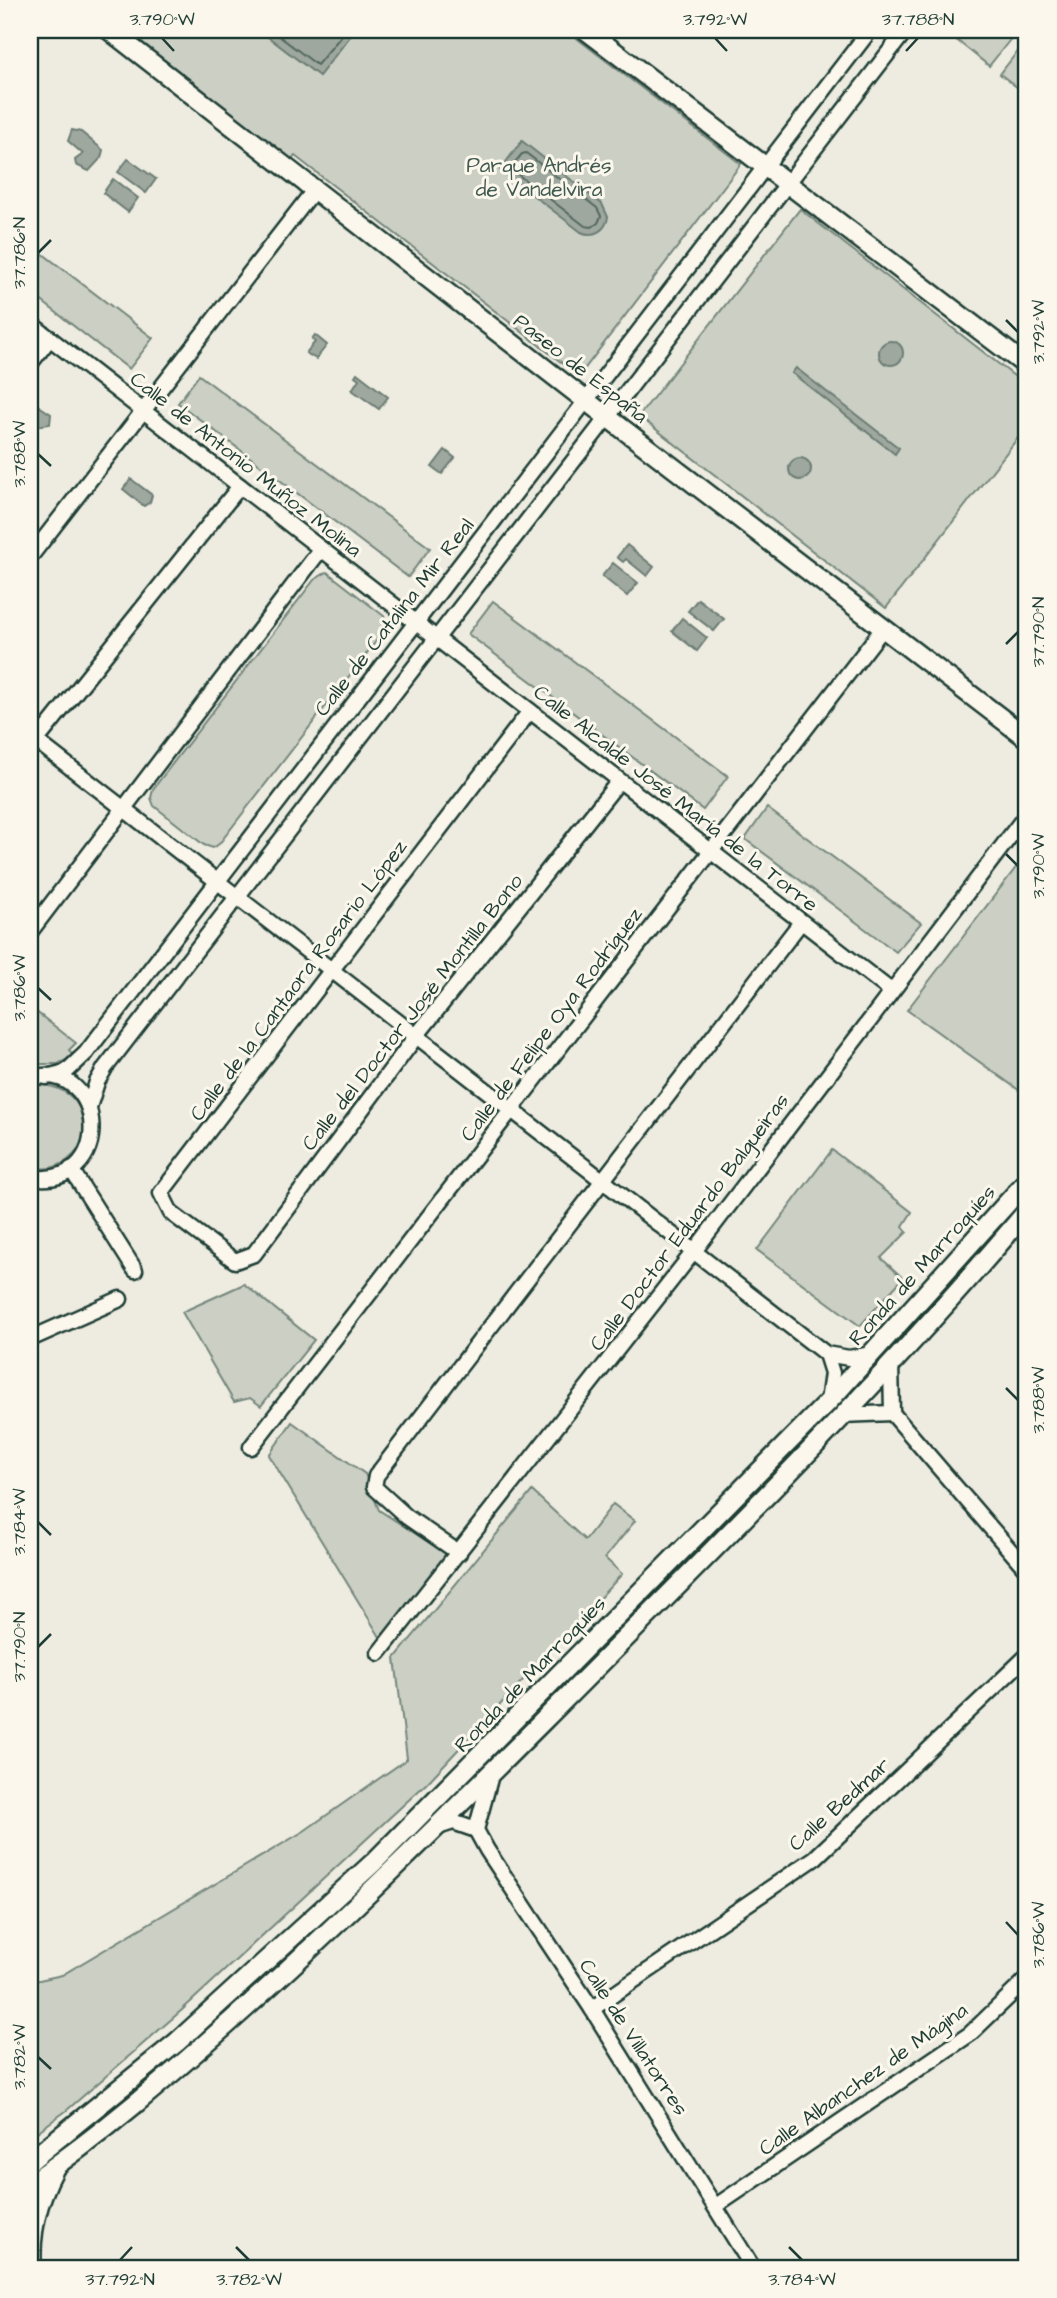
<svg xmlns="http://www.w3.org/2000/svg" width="1057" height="2298" viewBox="0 0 1057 2298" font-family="'Architects Daughter',sans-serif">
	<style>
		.green { fill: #cbcfc4; stroke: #75867c; stroke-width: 2 }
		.water { fill: #9fa89f; stroke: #6c7d74; stroke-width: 2 }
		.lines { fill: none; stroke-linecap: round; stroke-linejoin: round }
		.shore { stroke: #52685f; stroke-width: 2 }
		.minor-casing { stroke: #1f3d34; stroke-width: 19 }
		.major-casing { stroke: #1f3d34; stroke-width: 23 }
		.minor { stroke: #fbf7ec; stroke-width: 14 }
		.major { stroke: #fbf7ec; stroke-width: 18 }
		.ticks { fill: none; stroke: #1f3d34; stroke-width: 2.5 }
		.labels { text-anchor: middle; stroke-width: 6; stroke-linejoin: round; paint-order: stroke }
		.park-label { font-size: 21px; fill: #415a51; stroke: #fbf7ec }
		.street-label { font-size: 21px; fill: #1f3d34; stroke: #fbf7ec }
		.neatline { fill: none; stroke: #1f3d34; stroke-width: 2.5 }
		.ticks-label { font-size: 18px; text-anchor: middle; fill: #1f3d34 }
	</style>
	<rect width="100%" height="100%" fill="#eeece1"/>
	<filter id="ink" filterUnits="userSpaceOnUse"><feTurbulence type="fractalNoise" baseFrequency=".0143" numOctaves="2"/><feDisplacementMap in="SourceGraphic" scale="14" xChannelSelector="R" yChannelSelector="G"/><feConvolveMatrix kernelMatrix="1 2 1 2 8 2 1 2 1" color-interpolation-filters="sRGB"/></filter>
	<g filter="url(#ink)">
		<g class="green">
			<polygon points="126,30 566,30 741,164 579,376 295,156 292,159"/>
			<polygon points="944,30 1006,30 1013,36 989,66"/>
			<polygon points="1024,43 1027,46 1027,95 1000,74"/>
			<polygon points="800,209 1027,386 1027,426 886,608 639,416"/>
			<polygon points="30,244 153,338 129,369 30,292"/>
			<polygon points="199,375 430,548 408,577 178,403"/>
			<polygon points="327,572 384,616 387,624 384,631 219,844 213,848 204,845 154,806 151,798 153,789 314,580"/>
			<polygon points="493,601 728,776 703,810 468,634"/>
			<polygon points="767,808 921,923 896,952 745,839"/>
			<polygon points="1027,853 1027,1096 907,1010"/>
			<polygon points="30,1007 76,1043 69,1050 74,1056 58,1064 30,1064"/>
			<path d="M42 1085C105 1091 94 1178 30 1168V1086Z"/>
			<polygon points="832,1150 912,1212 903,1226 907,1232 881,1258 903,1278 860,1326 757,1250"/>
			<polygon points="244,1284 314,1340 261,1406 250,1398 234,1402 182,1312"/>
			<polygon points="292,1422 365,1474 379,1510 450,1556 402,1617 380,1637 269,1455"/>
			<polygon points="532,1491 585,1540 613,1504 635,1521 605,1558 622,1574 427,1783 182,2010 66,2111 30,2137 30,1982 62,1975 304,1831 407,1759 395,1658"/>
		</g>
		<g class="water">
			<polygon points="259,30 355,30 319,76"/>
			<polygon points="72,130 81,132 103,150 101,158 89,171 76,165 75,160 83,154 68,141"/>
			<path d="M522 141 602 204 608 217C606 230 594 238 581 232L500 170Z"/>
			<polygon points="128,159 156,179 146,193 118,172"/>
			<polygon points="113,179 138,198 128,212 103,193"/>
			<polygon points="315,335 327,345 316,359 306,353 315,342 312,339"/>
			<circle cx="891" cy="353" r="12"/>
			<polygon points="796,368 899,448 895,454 792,373"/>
			<polygon points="357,373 388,397 379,409 352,390 359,379 355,376"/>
			<polygon points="30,400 51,414 50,424 37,426 30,422"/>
			<polygon points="445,450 455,458 442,474 432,467"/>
			<circle cx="800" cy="469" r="11"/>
			<polygon points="131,479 152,495 150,502 144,506 123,489"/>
			<polygon points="627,545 654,567 647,576 626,559 623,562 617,557"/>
			<polygon points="613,563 638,583 627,596 602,576"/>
			<polygon points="698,599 724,619 714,631 688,611"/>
			<polygon points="682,618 707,638 697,651 672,631"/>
		</g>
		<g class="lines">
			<g class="shore">
				<polyline points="271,30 317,65 346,30"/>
				<polygon points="526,153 597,208 601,216 598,223 592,227 585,226 512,170 512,166 522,154"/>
			</g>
			<defs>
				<g id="minor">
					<polyline points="30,323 891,991"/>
					<polyline points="30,364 50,338"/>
					<polyline points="30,557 315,189"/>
					<polyline points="530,711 161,1193 171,1213 235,1261 254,1254 417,1035 619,781"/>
					<polyline points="30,736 826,1354 849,1358 872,1354"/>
					<polyline points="30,749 240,486"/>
					<polyline points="30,932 321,549"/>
					<polyline points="46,1077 66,1072 86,1053 870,30"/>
					<path d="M30 1078C108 1058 116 1192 30 1177"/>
					<polyline points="89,1107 97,1082 105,1068 906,30"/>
					<polyline points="71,1169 135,1270"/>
					<polyline points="30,1339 120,1299"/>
					<polyline points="826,1354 832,1373 828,1402"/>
					<polyline points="891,1363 892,1413"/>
					<polyline points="892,1413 1027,1570"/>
					<polyline points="842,1415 892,1413"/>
					<polyline points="251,1447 884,627"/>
					<polyline points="459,1553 407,1517 374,1487 376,1476 801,922"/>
					<polyline points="379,1653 695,1250 1027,814"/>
					<polyline points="491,1775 476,1830 487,1850 592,2009 753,2268"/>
					<polyline points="438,1827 453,1822 476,1830"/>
					<polyline points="592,2009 815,1858 1027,1656"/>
					<polyline points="716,2206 970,2034 1027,1979"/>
				</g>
				<g id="major">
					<polyline points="109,30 598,410 1027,738"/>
					<polyline points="586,30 1027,366"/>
					<polyline points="30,2161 177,2042 374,1862 828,1402 1027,1181"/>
					<path d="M30 2184C101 2135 167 2078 231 2021 340 1924 442 1822 545 1719 709 1554 877 1389 1027 1211"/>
					<path d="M32 2268C29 2232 37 2201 54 2169"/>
				</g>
			</defs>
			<use href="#minor" class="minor-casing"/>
			<use href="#major" class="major-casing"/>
			<use href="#minor" class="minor"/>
			<use href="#major" class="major"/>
		</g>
	</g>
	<path class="ticks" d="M162 38 174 51M715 38 727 51M906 51 918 38M38 253 51 240M1006 320 1018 332M38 454 51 466M1006 644 1018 632M1006 854 1018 866M38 988 51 1000M1006 1388 1018 1400M38 1522 51 1535M38 1647 51 1634M1006 1922 1018 1935M38 2057 51 2069M236 2247 249 2260M789 2247 802 2260M120 2260 132 2247"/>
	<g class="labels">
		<g class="park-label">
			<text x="539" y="172">Parque Andrés<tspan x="539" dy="24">de Vandelvira</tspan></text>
		</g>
		<g class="street-label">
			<text transform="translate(581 368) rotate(38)" y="7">Paseo de España</text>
			<text transform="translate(246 464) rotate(38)" y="7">Calle de Antonio Muñoz Molina</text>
			<text transform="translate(394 617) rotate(-52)" y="7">Calle de Catalina Mir Real</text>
			<text transform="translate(676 798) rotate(38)" y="7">Calle Alcalde José María de la Torre</text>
			<text transform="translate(298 980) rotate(-53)" y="7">Calle de la Cantaora Rosario López</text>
			<text transform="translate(412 1012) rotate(-52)" y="7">Calle del Doctor José Montilla Bono</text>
			<text transform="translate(551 1024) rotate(-53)" y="7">Calle de Felipe Oya Rodríguez</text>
			<text transform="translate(689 1222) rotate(-53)" y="7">Calle Doctor Eduardo Balgueiras</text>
			<text transform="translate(922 1265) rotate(-48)" y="7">Ronda de Marroquíes</text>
			<text transform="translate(530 1674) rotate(-46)" y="7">Ronda de Marroquíes</text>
			<text transform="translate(839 1804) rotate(-42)" y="7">Calle Bedmar</text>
			<text transform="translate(634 2037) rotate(57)" y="7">Calle de Villatorres</text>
			<text transform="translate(863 2079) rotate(-35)" y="7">Calle Albanchez de Mágina</text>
		</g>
	</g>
	<rect width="1057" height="2298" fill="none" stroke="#fbf7ec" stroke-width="77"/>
	<rect x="38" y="38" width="980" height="2222" class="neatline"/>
	<g class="ticks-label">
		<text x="162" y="25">3.790°W</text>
		<text x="715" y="25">3.792°W</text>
		<text x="918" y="25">37.788°N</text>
		<text transform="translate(19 253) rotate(-90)" y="6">37.786°N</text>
		<text transform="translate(1038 332) rotate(-90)" y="6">3.792°W</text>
		<text transform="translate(19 454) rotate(-90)" y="6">3.788°W</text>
		<text transform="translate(1038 632) rotate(-90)" y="6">37.790°N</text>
		<text transform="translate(1038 866) rotate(-90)" y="6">3.790°W</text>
		<text transform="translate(19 988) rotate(-90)" y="6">3.786°W</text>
		<text transform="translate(1038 1400) rotate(-90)" y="6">3.788°W</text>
		<text transform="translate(19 1522) rotate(-90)" y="6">3.784°W</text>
		<text transform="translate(19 1647) rotate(-90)" y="6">37.790°N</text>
		<text transform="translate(1038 1935) rotate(-90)" y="6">3.786°W</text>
		<text transform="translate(19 2057) rotate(-90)" y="6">3.782°W</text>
		<text x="120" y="2285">37.792°N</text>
		<text x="249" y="2285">3.782°W</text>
		<text x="802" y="2285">3.784°W</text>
	</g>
</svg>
